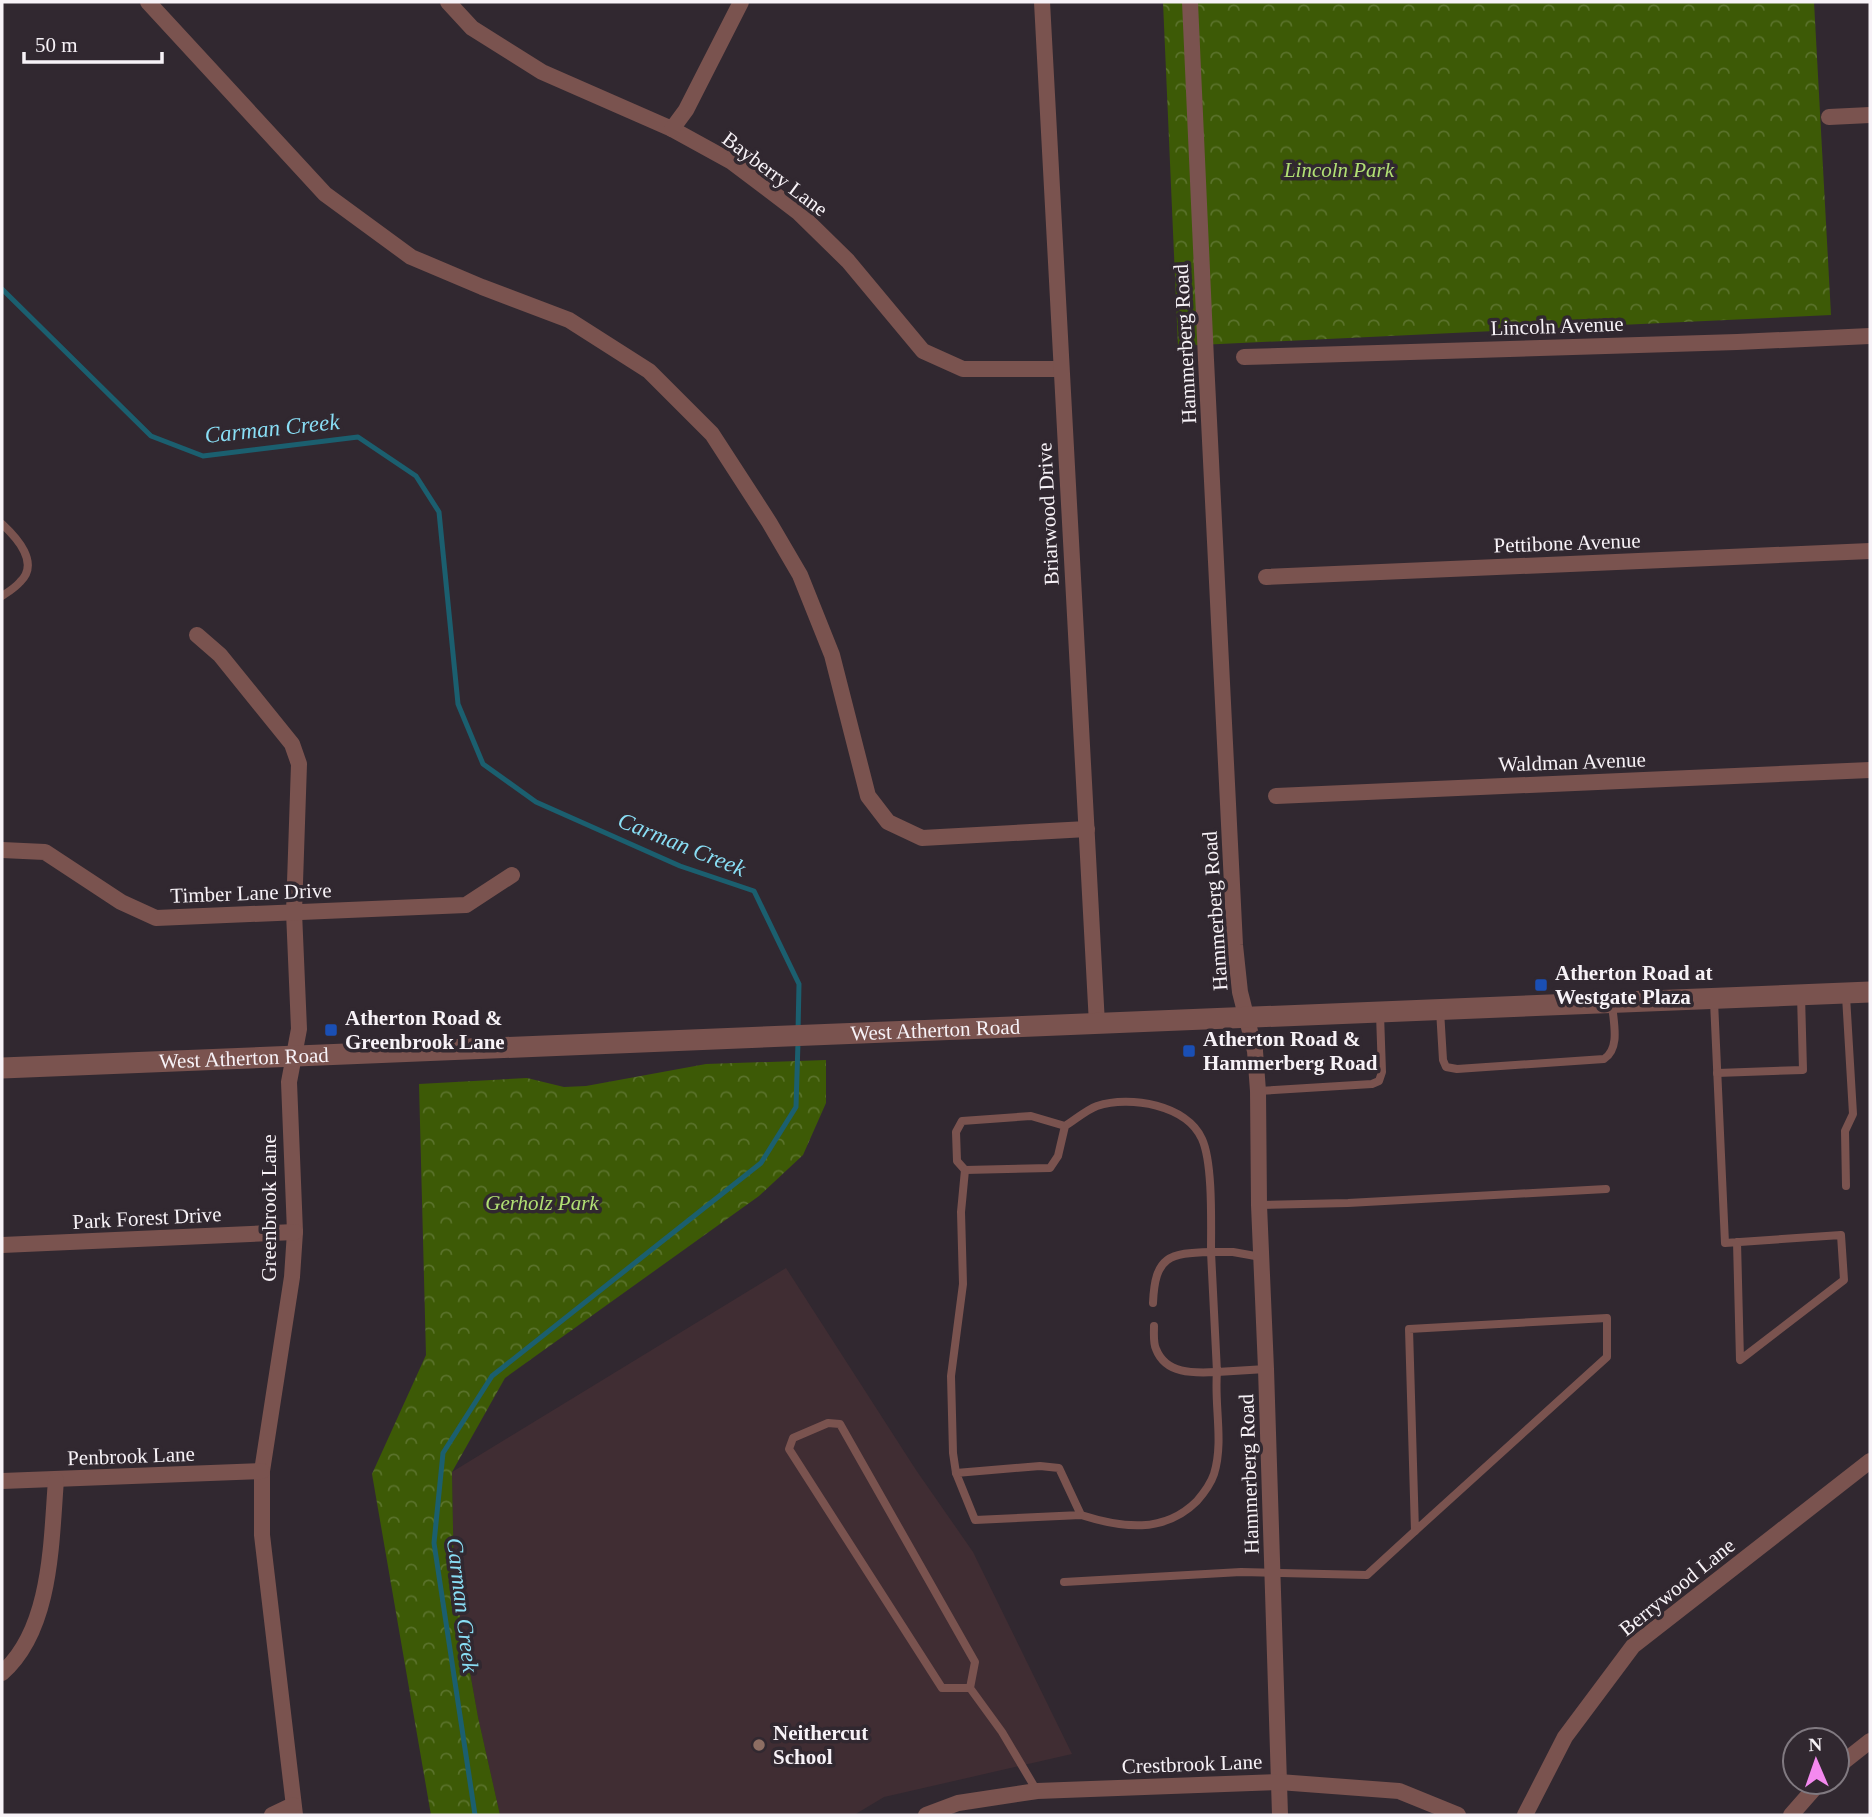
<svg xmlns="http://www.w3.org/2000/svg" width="1872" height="1817" viewBox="0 0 1872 1817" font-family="Georgia,serif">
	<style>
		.education { fill: #402d33 }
		.forest { fill: url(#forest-crowns) }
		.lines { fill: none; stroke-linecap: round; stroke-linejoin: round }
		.stream { stroke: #1b5f6f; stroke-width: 5 }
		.service { stroke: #7a534f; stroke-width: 8 }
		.minor { stroke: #7a534f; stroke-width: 16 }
		.tertiary { stroke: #7a534f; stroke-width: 21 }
		.transit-dot { fill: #1a4fb4; stroke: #312830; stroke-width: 2.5 }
		.education-dot { fill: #8d6e63; stroke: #312830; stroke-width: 2.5 }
		.labels { text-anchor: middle; stroke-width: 7; stroke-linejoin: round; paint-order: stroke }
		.park-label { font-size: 21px; font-style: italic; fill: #b1e074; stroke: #312830 }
		.street-label { font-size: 21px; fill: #f7f2f7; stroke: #312830 }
		.poi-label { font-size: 21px; font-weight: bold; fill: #f7f2f7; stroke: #312830; text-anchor: start }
		.water-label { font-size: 23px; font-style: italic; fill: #89def5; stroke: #312830 }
	</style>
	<defs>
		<pattern id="forest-crowns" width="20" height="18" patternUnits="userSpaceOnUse" patternTransform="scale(1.75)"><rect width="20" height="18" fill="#3d5a06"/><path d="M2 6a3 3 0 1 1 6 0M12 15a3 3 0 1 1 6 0" fill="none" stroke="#5a722b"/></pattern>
	</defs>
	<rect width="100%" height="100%" fill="#312830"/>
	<polygon class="education" points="786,1268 916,1470 973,1552 1072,1754 884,1797 854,1815 500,1815 478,1717 454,1583 452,1472"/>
	<g class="forest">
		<polygon points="1163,2 1814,2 1831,315 1178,346"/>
		<polygon points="826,1060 826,1103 803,1155 759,1196 505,1378 452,1472 454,1583 478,1717 500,1815 431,1815 372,1474 426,1355 419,1084 527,1078 564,1087 586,1086 706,1064"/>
	</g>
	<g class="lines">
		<g class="stream">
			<polyline points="2,289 151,436 203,456 358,437 416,476 439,512 458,704 483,764 536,802 680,866 754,891 799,984 798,1032"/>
			<polyline points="475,1815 434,1543 443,1453 492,1376 761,1163 796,1107 798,1042"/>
		</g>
		<g class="service">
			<path d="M2 524C17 538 40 563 20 582 15 588 8 592 2 596"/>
			<polyline points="1714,1001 1725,1243 1841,1235 1844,1280 1740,1360 1737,1242"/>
			<path d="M1440 1010 1443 1060 1446 1067 1457 1069 1604 1059C1621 1048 1613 1021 1612 1003"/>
			<polyline points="1717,1073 1803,1070 1801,995"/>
			<polyline points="1258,1091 1372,1084 1379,1081 1382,1072 1380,1014"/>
			<path d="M1065 1126 1031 1116 962 1121 956 1132 957 1161 965 1170 1050 1168 1058 1156 1065 1126C1075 1120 1086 1110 1097 1106 1130 1095 1187 1105 1202 1139 1213 1163 1211 1224 1211 1252H1233L1261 1257"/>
			<polyline points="1846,1186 1845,1131 1853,1114 1846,996"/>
			<polyline points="1259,1205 1348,1203 1606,1189"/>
			<path d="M1153 1303C1155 1256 1169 1253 1211 1252L1217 1372 1266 1369"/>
			<polygon points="1607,1318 1607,1357 1415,1531 1409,1329"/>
			<polyline points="956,1473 953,1453 951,1376 963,1284 961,1212 965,1170"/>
			<path d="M1081 1515 975 1520 956 1473 1040 1466 1059 1468 1081 1515C1122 1528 1164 1534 1197 1501 1203 1494 1211 1483 1214 1474 1224 1442 1214 1405 1217 1372 1195 1373 1166 1375 1156 1349 1153 1343 1154 1333 1154 1326"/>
			<polyline points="1064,1582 1241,1572 1367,1575 1415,1531"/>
			<polyline points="970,1688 942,1688 789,1449 793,1438 828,1423 840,1424 975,1662 970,1688 1002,1732 1037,1791"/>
		</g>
		<g class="minor">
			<polyline points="148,2 325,194 411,257 482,287 569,320 649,371 712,434 769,522 800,575 832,655 868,796 888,822 922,838 1087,829"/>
			<polyline points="448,2 472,28 542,72 672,129 732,162 798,212 848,261 923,351 963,369 1060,369"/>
			<polyline points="1042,2 1097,1024"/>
			<polyline points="1190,2 1206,360 1235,945 1240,992 1255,1051 1258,1091 1259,1205 1266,1369 1280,1815"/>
			<polyline points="1829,117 1870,115"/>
			<polyline points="672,129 686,110 741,2"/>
			<polyline points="1244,357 1737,342 1870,336"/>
			<polyline points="1266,577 1870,551"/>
			<polyline points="197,635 220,655 292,744 299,764 294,912 299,1029 289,1082 295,1232 292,1277 262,1471 262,1535 295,1815"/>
			<polyline points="1276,796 1870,770"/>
			<polyline points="2,850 45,852 121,902 156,918 466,905 512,875"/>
			<polyline points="2,1245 295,1232"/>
			<polyline points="2,1481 262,1471"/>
			<path d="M2 1673C52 1629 51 1542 56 1480"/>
			<polyline points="1837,1767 1870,1741"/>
			<polyline points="272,1815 293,1805"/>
			<polyline points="926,1815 958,1803 1037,1791 1279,1782 1399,1791 1458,1815"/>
			<polyline points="1525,1815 1565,1737 1633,1646 1870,1461"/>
			<polyline points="1791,1815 1820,1782"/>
		</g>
		<path class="tertiary" id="s1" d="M2 1068 1870 992"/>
	</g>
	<g class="transit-dot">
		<rect x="1534" y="978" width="14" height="14" rx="3.5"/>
		<rect x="324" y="1023" width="14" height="14" rx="3.5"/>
		<rect x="1182" y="1044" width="14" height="14" rx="3.5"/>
	</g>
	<circle class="education-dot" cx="759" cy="1745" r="7"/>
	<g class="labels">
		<g class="park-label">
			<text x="1339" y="177">Lincoln Park</text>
			<text x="542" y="1210">Gerholz Park</text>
		</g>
		<g class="street-label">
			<text transform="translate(775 174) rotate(37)" y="7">Bayberry Lane</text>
			<text transform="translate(1557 326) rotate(-2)" y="7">Lincoln Avenue</text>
			<text transform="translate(1185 344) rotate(-93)" y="7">Hammerberg Road</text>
			<text transform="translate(1048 514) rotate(-93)" y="7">Briarwood Drive</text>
			<text transform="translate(1567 543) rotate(-2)" y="7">Pettibone Avenue</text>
			<text transform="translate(1572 762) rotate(-2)" y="7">Waldman Avenue</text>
			<text transform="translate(251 893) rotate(-2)" y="7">Timber Lane Drive</text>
			<text transform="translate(1215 911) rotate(-94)" y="7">Hammerberg Road</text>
			<text dy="7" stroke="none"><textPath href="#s1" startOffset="934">West Atherton Road</textPath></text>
			<text dy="7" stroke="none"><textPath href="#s1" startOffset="242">West Atherton Road</textPath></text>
			<text transform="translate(269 1208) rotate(-90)" y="7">Greenbrook Lane</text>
			<text transform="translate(147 1218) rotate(-3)" y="7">Park Forest Drive</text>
			<text transform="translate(131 1456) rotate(-2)" y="7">Penbrook Lane</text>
			<text transform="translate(1249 1474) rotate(-92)" y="7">Hammerberg Road</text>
			<text transform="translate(1677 1587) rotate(-39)" y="7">Berrywood Lane</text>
			<text transform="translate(1192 1764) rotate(-2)" y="7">Crestbrook Lane</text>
		</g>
		<g class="poi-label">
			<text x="1555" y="980">Atherton Road at<tspan x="1555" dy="24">Westgate Plaza</tspan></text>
			<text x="345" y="1025">Atherton Road &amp;<tspan x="345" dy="24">Greenbrook Lane</tspan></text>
			<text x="1203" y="1046">Atherton Road &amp;<tspan x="1203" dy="24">Hammerberg Road</tspan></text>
			<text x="773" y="1740">Neithercut<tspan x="773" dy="24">School</tspan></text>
		</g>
		<g class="water-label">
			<text transform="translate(272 428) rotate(-6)" y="8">Carman Creek</text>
			<text transform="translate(682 844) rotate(22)" y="8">Carman Creek</text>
			<text transform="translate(463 1605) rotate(83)" y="8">Carman Creek</text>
		</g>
	</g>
	<rect width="1872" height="1817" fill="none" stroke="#f7f2f7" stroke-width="7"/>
	<g transform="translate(1816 1761) rotate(358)"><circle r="33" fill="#312830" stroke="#807980" stroke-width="2"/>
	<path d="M0-5L12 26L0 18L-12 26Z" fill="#f489ef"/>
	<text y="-10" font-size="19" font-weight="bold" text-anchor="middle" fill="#f7f2f7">N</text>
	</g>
	<path d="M24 52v10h138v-10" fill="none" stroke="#f7f2f7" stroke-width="3.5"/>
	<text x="35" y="52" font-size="21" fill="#f7f2f7" stroke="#312830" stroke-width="5" paint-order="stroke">50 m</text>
</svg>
